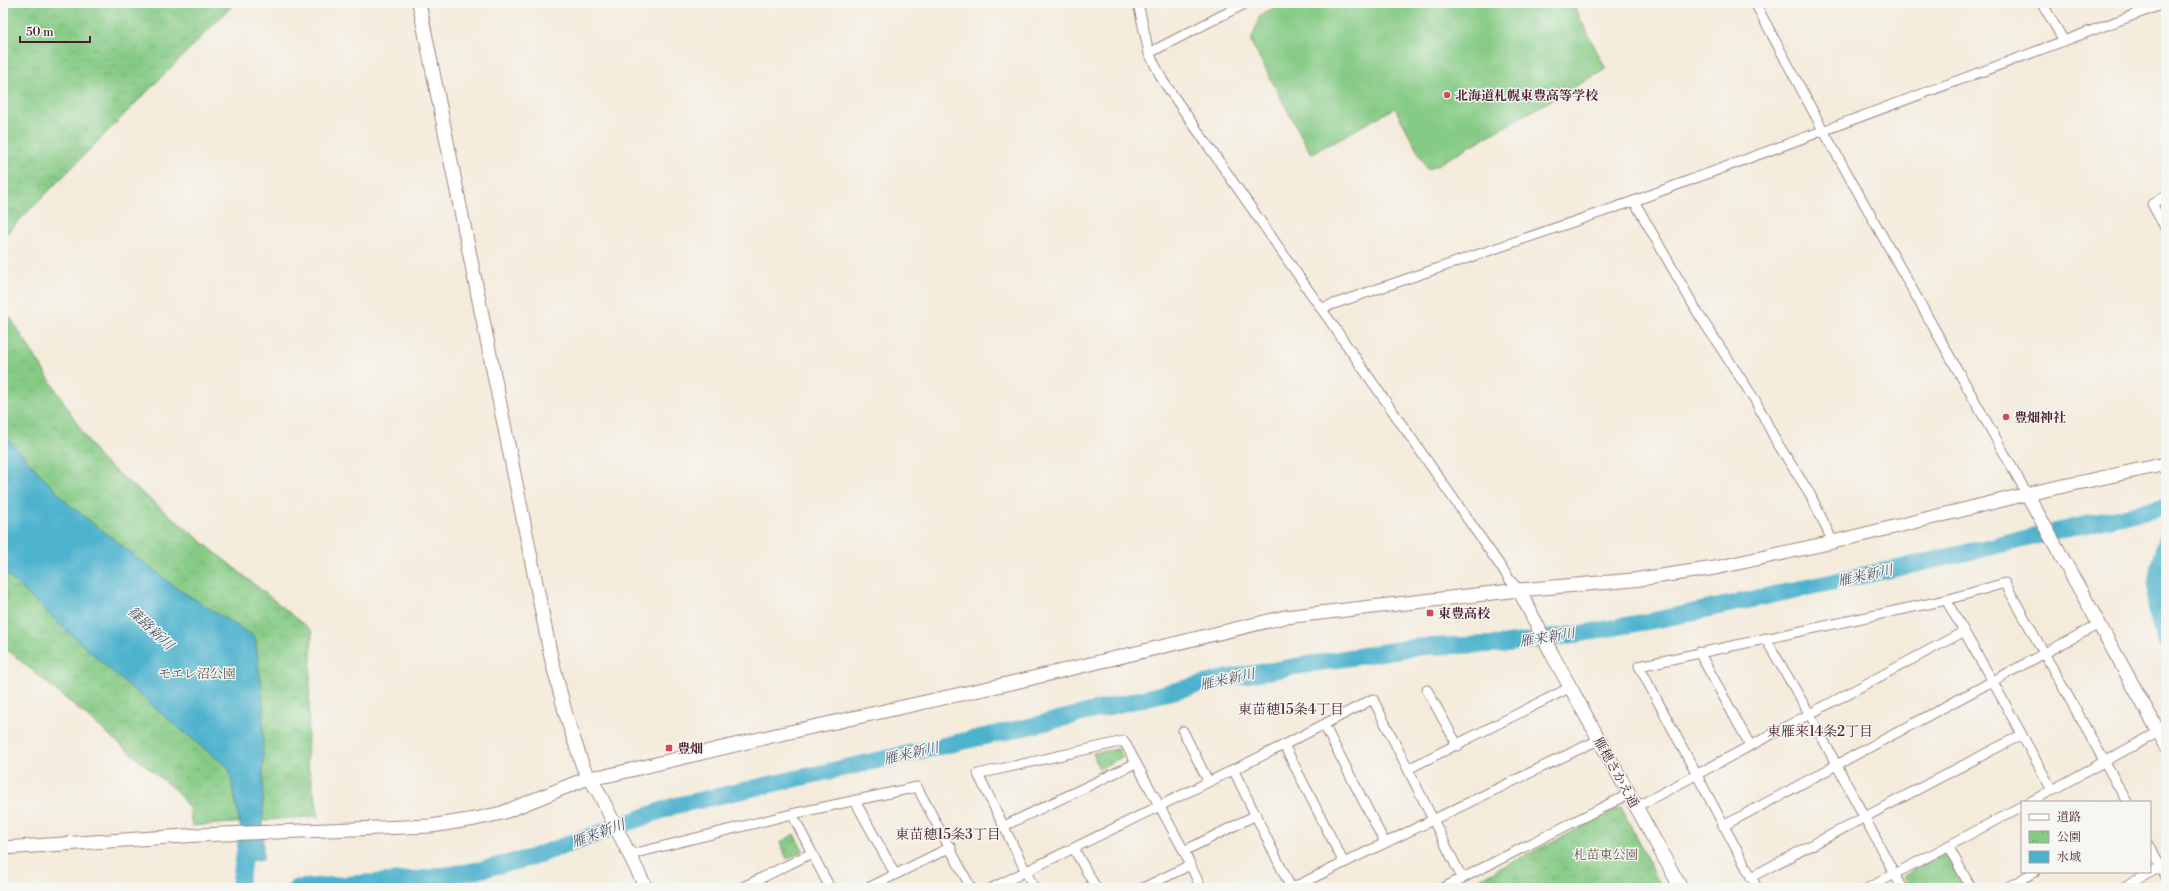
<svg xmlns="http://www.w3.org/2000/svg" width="2169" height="891" viewBox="0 0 2169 891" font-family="'Libre Bodoni','Noto Serif JP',serif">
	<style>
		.grass { fill: url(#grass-dots); stroke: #687558 }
		.park { fill: url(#park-crowns); stroke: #687558 }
		.pitch { fill: #86cb85; stroke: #687558 }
		.water { fill: #4eb2cd; stroke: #4c687c }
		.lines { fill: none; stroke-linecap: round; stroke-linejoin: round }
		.river { stroke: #4eb2cd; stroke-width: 17 }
		.street-casing { stroke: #9f8582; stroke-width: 11 }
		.secondary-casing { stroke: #9f8582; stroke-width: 15 }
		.street { stroke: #fff; stroke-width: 9 }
		.secondary { stroke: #fff; stroke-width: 13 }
		.poi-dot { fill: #d1495b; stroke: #f6f6f2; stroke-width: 1.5 }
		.labels { text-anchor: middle; stroke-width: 3; stroke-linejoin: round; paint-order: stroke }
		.poi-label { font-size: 13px; font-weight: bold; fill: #4a1f2b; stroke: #f6f6f2; text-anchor: start }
		.park-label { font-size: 13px; fill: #5c5346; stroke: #f6f6f2 }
		.street-label { font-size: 13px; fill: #4a1f2b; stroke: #f6f6f2 }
		.water-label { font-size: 14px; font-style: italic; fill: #4b5264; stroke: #f6f6f2 }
		.neighbourhood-label { font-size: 14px; fill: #4a1f2b; stroke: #f6f6f2 }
	</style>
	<defs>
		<pattern id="grass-dots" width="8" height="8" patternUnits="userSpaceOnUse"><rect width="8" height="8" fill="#86cb85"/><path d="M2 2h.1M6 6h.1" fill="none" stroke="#75ae73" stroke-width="1.8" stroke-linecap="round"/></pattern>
		<pattern id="park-crowns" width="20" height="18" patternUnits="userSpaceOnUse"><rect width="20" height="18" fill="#86cb85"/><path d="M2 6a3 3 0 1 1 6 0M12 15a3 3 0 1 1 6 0" fill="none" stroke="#75ae73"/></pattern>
	</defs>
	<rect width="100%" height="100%" fill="#f6f6f2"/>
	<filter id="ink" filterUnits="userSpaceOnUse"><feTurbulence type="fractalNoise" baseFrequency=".025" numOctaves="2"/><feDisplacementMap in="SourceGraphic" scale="8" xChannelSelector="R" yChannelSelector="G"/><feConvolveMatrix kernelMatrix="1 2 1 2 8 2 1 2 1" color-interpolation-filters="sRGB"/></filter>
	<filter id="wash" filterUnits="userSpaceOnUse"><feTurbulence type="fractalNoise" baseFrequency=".012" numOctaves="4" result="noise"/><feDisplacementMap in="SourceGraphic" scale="16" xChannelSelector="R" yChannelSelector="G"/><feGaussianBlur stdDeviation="0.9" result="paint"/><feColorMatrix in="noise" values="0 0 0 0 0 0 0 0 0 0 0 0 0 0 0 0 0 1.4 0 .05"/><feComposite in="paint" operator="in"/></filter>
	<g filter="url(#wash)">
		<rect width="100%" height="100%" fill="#f4ebda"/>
		<polygon class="grass" points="481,881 488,888 403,888"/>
		<g class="park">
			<polygon points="3,3 235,3 3,237"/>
			<polygon points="3,306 99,458 312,631 307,761 319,816 192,826 189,808 176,791 3,646"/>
			<polygon points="1119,749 1122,757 1099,769 1093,753"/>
			<polygon points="1621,807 1662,888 1461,888"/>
			<polygon points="794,834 803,851 787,859 780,843"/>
			<polygon points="1946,853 1965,888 1908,888 1902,877"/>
		</g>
		<polygon class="pitch" points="1283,3 1572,3 1606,69 1428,170 1395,108 1311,154 1251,42 1260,15"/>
		<path class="water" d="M3 434 68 504 178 589 255 637 263 701V860L247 861 229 768C150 707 75 640 3 571Z"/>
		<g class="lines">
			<g class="river">
				<path d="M2166 539C2155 581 2149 600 2166 642"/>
				<polyline points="239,888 248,831"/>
				<polyline points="296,888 422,879 479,870 530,858 674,806 1031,726 1227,678 1414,647 1504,644 1578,634 1661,619 1930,561 2166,506"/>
			</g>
		</g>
	</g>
	<g filter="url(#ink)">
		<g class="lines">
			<defs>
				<g id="street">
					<polyline points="1138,3 1149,53 1163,81 1510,580 1519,590"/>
					<polyline points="1755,3 1823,130 2027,494"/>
					<polyline points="2042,3 2064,41"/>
					<polyline points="1149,53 1246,3"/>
					<polyline points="2166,196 2152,204 2166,229"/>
					<polyline points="1634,201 1699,315 1755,400 1776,441 1810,494 1833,542"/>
					<polyline points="1322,308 1634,201 2166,3"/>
					<polyline points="1946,600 1993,682 2052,790"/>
					<polyline points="1765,638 1809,713 1902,888"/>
					<polyline points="1699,652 1750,745"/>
					<polyline points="1427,690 1458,746"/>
					<polyline points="1324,725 1385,843"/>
					<polyline points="1183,731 1208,781"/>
					<polyline points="1284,745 1344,863"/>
					<polyline points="1233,769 1291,888"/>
					<polyline points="1408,769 1571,687"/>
					<polyline points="855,801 895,874"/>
					<polyline points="2030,802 2166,728"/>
					<polyline points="1636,807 1963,632"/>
					<polyline points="792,814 830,888"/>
					<polyline points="1004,826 1136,763"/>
					<polyline points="1723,826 2099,624"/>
					<polyline points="1948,846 2022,806"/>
					<polyline points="2150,846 2166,877"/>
					<polyline points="1074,849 1096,888"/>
					<polyline points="1184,851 1256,815"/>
					<polyline points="628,855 792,814 917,787 971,888"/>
					<polyline points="1751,877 2021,735"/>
					<polyline points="741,888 812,853"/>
					<polyline points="868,888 951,847"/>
					<polyline points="992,888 1284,745 1373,699 1462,878"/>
					<polyline points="1034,888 978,774 1124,741 1184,851 1201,888"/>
					<polyline points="1143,888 1190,865"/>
					<polyline points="1292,888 1600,739"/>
					<polyline points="1443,888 1629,794"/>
					<polyline points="1757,888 1639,666 1946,600 2005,583 2127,802"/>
					<polyline points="1868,888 1948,846 1971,888"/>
					<polyline points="2006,888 2035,872"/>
					<polyline points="2122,888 2166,864"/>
				</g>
				<g id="secondary">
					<polyline points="419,3 551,657 566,715 583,767 599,793 646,888"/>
					<polyline points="2027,494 2166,745"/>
					<polyline points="1519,590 1553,656 1681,888"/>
					<polyline points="3,848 199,835 431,826 475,819 502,813 588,778 610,775 772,736 1024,680 1285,617 1519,590 1633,580 1715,568 1833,542 2027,494 2166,464"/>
				</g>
			</defs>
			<use href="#street" class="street-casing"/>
			<use href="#secondary" class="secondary-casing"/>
			<use href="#street" class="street"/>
			<use href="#secondary" class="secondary"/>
		</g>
	</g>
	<g class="poi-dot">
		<circle cx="1447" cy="95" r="4"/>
		<circle cx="2006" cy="417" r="4"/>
		<rect x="1426" y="609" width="8" height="8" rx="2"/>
		<rect x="665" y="744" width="8" height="8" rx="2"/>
	</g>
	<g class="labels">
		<g class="poi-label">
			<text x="1455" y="100">北海道札幌東豊高等学校</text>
			<text x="2014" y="422">豊畑神社</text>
			<text x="1438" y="618">東豊高校</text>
			<text x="677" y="753">豊畑</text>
		</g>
		<g class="park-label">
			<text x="197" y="678">モエレ沼公園</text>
			<text x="1606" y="859">札苗東公園</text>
		</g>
		<g class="street-label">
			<text transform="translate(1617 772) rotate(61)" y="5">雁穂さかえ通</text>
		</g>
		<g class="water-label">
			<text transform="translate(1865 575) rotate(-12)" y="5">雁来新川</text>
			<text transform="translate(151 628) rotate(43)" y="5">篠路新川</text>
			<text transform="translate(1547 637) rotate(-9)" y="5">雁来新川</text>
			<text transform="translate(1227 679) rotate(-12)" y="5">雁来新川</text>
			<text transform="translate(911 753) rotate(-13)" y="5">雁来新川</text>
			<text transform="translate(598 833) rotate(-20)" y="5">雁来新川</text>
		</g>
		<g class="neighbourhood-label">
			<text x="1291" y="714">東苗穂15条4丁目</text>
			<text x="1820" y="736">東雁来14条2丁目</text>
			<text x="948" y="839">東苗穂15条3丁目</text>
		</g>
	</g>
	<rect width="2169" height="891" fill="none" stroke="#f6f6f2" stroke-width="16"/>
	<rect x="2021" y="801" width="130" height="72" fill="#f6f6f2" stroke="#b1a0a2"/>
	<rect x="2029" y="814" width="20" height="6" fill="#ffffff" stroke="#b1a0a2"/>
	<text x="2057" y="821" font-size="12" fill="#4a1f2b">道路</text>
	<rect x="2029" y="831" width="20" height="12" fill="url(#park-crowns)" stroke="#b1a0a2"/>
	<text x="2057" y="841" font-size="12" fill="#4a1f2b">公園</text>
	<rect x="2029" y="851" width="20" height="12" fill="#4eb2cd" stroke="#b1a0a2"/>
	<text x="2057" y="861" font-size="12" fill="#4a1f2b">水域</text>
	<path d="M20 36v6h70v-6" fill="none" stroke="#4a1f2b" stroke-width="2"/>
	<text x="26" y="36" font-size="12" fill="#4a1f2b" stroke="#f6f6f2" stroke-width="3" paint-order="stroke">50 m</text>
</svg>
